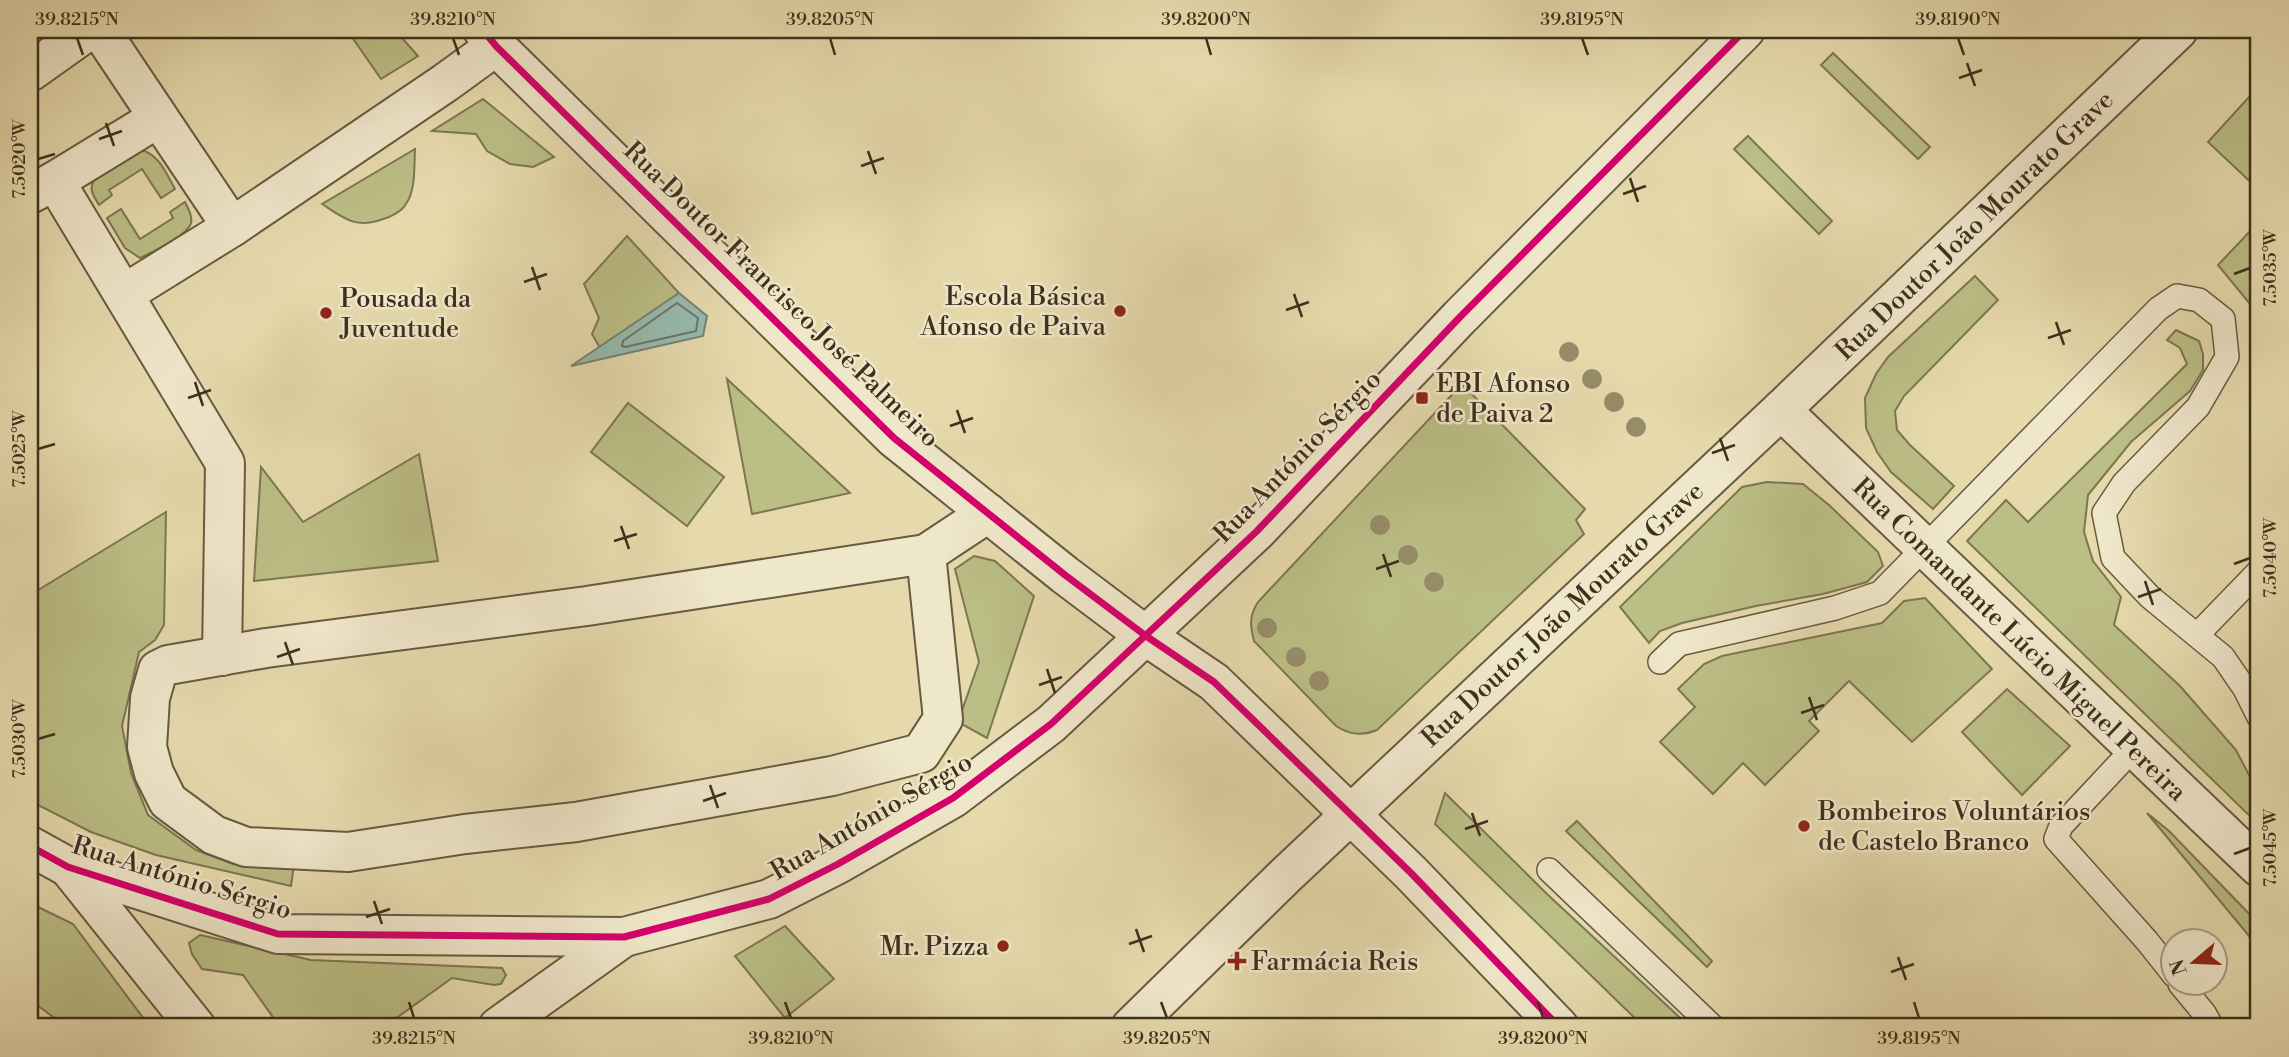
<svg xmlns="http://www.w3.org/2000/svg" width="2289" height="1057" viewBox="0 0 2289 1057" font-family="'Libre Bodoni',serif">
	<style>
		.green { fill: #bbbe85; stroke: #7c7751; stroke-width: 2 }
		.water { fill: #97baaf; stroke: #738375; stroke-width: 2 }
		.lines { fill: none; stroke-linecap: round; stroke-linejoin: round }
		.shore { stroke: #6a7566; stroke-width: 2 }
		.service-casing { stroke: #685a41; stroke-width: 26 }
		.minor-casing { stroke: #685a41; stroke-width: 42 }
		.service { stroke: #efe7ca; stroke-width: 23 }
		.minor { stroke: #efe7ca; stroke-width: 38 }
		.cycleway-casing { stroke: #efe7ca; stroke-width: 11 }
		.cycleway { stroke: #d6006c; stroke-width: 7 }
		.tree { fill: #978c69 }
		.ticks { fill: none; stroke: #3e301d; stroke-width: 2.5 }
		.poi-dot { fill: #8f2418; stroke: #efe7ca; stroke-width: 2.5 }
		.labels { text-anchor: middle; stroke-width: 5; stroke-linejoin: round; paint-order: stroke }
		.street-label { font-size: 26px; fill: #3e301d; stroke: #efe7ca }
		.poi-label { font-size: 26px; fill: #3e301d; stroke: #efe7ca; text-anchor: start }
		.neatline { fill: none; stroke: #3e301d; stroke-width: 2.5 }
		.ticks-label { font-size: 18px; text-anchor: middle; fill: #3e301d }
	</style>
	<rect width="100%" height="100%" fill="#e6daad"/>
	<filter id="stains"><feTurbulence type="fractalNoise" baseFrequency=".00286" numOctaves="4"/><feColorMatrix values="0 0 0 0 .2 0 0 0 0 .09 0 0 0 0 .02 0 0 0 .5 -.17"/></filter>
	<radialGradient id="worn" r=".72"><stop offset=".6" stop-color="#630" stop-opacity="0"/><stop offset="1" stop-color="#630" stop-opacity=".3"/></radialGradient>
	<g class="green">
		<polygon points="347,30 395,30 418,56 381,79"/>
		<polygon points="1833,53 1930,147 1918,159 1821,65"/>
		<polygon points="2259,86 2259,190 2208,142"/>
		<polygon points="483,99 554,157 533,167 510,164 487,151 476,134 432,131"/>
		<polygon points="1748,136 1832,221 1819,234 1734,149"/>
		<path d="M415 149C414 165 416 190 406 204 402 211 391 217 383 219 356 229 345 219 322 204Z"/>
		<path d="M142 150C160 156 166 173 175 189L161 198 142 169 109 190 112 195 99 205C95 198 90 192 92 184 96 172 131 156 142 150Z"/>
		<path d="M185 202C188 208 193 216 191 223 188 235 151 253 140 258L125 248 107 218 121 209 140 239 173 218 170 212Z"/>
		<polygon points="2255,226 2259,230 2259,315 2218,265"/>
		<polygon points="627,236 679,293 600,348 592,334 599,318 584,284"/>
		<polygon points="1975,276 1998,300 1904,396 1895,411 1897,430 1909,444 1954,486 1933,509 1891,472 1877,452 1866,428 1865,398 1876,374 1888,357"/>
		<polygon points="2176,330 2199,341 2203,354 2203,370 2190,391 2131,442 2088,495 2084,532 2093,561 2121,597 2114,625 2180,686 2236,750 2259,794 2259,825 1967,541 2006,500 2028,522 2187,364 2180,348 2167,340"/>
		<polygon points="727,379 850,493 752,514"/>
		<path d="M1462 384 1585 509 1576 520 1584 534 1377 730C1362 736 1350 735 1336 726L1254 641C1250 625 1249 616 1258 602Z"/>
		<polygon points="628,403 724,477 687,526 591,452"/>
		<polygon points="419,454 438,561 254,581 261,467 303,522"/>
		<polygon points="1767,482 1803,484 1829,505 1878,552 1883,566 1867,582 1823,594 1756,606 1682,623 1660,631 1649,643 1620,607 1742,487"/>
		<polygon points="166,512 164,625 155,640 139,652 122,726 131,773 148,815 196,850 233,864 294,865 291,886 156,855 91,832 30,801 30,595"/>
		<polygon points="974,556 995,561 1034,596 987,738 958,722 979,662 955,569"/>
		<polygon points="1925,598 1992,669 1912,742 1849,681 1809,721 1819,731 1765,785 1743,763 1713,794 1660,742 1695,707 1678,689 1704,664 1722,656 1882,623 1904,601"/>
		<polygon points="2007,689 2070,746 2022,795 1962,732"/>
		<polygon points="1445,793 1547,894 1690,1027 1644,1027 1435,824"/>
		<polygon points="2147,813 2169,831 2259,924 2259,948"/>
		<polygon points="1577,821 1712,961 1707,967 1566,831"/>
		<polygon points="30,903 73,924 150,1027 67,1027 30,1000"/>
		<polygon points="785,926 834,979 785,1018 735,956"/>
		<polygon points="200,935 311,960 502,968 506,975 501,984 494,985 452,978 384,1027 280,1027 243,975 202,969 192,954 189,943"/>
	</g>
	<polygon class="water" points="679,293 707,316 703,336 571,366"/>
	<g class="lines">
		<polygon class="shore" points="677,303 698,318 696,331 625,347 622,346 623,341"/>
		<defs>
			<g id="service">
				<polyline points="2197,635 2259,571"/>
				<polyline points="1660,662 1679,644 1835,608 1880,593 2158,309 2177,296 2199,300 2223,319 2227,357 2198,407 2124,483 2104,513 2113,558 2150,597 2223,657 2245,689 2259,717"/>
				<polyline points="2134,748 2061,826 2056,839 2147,941 2174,975"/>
				<polyline points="1549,870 1713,1027"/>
				<polyline points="2180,984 2204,1013 2212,1027"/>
			</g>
			<g id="minor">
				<polyline points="100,30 232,227 445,83 496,46"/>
				<polyline points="483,30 496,46 894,438 1065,575 1146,636 1214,682 1411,873 1559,1027"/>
				<polyline points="30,72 89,30"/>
				<polyline points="55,181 225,463 222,656"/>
				<polyline points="30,194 55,181 158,118"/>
				<polyline points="124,294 232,227"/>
				<polyline points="1781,410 2259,867"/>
				<polyline points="926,554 943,719 921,753 832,776 576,822 465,834 348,852 246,847 214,835 168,801 154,773 147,747 150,698 158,670 168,665 266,648 587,606 926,554 988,513"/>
				<polyline points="30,846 68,867 278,934 624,937 769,899 838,864 953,798 1051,724 1257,531 1459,318 1745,30"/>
				<polyline points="68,867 196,1027"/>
				<polyline points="498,1027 624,937"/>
				<polyline points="1131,1027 1285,876 1781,410 2178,30"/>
			</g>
		</defs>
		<use href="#service" class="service-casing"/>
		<use href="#minor" class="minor-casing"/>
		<use href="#service" class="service"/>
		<use href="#minor" class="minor"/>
		<defs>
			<g id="cycleway">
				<polyline points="483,30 496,46 894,438 1065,575 1146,636 1214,682 1411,873 1559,1027"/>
				<polyline points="30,846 68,867 278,934 624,937 769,899 838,864 953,798 1051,724 1257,531 1459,318 1745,30"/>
			</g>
		</defs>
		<use href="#cycleway" class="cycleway-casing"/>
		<use href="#cycleway" class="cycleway"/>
	</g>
	<g class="tree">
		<circle cx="1569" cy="352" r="10"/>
		<circle cx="1592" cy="379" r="10"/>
		<circle cx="1614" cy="402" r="10"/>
		<circle cx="1636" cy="427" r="10"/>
		<circle cx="1380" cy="525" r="10"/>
		<circle cx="1408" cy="555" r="10"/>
		<circle cx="1434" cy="582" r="10"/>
		<circle cx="1267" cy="628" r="10"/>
		<circle cx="1296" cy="657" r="10"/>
		<circle cx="1319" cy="681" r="10"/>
	</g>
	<path class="ticks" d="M77 38 83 55M453 38 459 55M830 38 835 55M1206 38 1211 55M1582 38 1588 55M1958 38 1964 55M1967 63 1975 86M1959 78 1982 70M106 123 114 146M99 139 122 131M868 151 876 174M38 159 55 154M861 166 884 158M1630 178 1638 202M1623 194 1646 186M532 267 540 290M2234 274 2250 268M524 282 547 274M1294 294 1302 317M1286 310 1309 302M2056 322 2064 345M2048 338 2071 330M195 382 203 406M188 398 211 390M957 410 965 433M950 426 973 418M1720 438 1728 461M38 449 55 444M1712 453 1735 445M621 526 629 549M614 541 637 534M1383 554 1391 577M2234 564 2250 558M1376 569 1399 561M2145 581 2153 605M2138 597 2161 589M285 642 293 665M277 657 300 649M1047 669 1055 693M1039 685 1062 677M1809 697 1817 720M1801 713 1824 705M38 739 55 734M710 785 718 808M703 801 726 793M1472 813 1480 836M1465 829 1488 821M2234 854 2250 848M374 901 382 924M366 917 390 909M1136 929 1144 952M1129 944 1152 936M1898 957 1906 980M1891 972 1914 964M409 1002 414 1018M785 1002 791 1018M1161 1002 1167 1018M1538 1002 1543 1018M1914 1002 1919 1018"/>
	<g class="poi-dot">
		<circle cx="1120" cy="311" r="7"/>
		<circle cx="326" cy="313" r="7"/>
		<rect x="1415" y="391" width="14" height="14" rx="3.5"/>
		<circle cx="1804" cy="826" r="7"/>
		<circle cx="1003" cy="946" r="7"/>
		<path d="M1233.5 950.5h7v7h7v7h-7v7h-7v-7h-7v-7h7z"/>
	</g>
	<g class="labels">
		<g class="street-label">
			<text transform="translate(1974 225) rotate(-44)" y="9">Rua Doutor João Mourato Grave</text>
			<text transform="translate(782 294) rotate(44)" y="9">Rua Doutor Francisco José Palmeiro</text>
			<text transform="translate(1297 456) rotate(-46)" y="9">Rua António Sérgio</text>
			<text transform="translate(1562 614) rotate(-43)" y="9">Rua Doutor João Mourato Grave</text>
			<text transform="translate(2020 639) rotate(44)" y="9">Rua Comandante Lúcio Miguel Pereira</text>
			<text transform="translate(871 816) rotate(-30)" y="9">Rua António Sérgio</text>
			<text transform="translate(182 877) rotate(17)" y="9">Rua António Sérgio</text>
		</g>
		<g class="poi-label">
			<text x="1106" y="305" text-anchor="end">Escola Básica<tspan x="1106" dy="30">Afonso de Paiva</tspan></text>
			<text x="340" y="307">Pousada da<tspan x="340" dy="30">Juventude</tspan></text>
			<text x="1436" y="392">EBI Afonso<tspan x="1436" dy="30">de Paiva 2</tspan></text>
			<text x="1818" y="820">Bombeiros Voluntários<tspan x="1818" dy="30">de Castelo Branco</tspan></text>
			<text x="989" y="955" text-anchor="end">Mr. Pizza</text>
			<text x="1251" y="970">Farmácia Reis</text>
		</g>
	</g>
	<rect width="2289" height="1057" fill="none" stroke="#e6daad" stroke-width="77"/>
	<g transform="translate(2194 962) rotate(251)"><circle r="33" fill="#efe7ca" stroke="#a89e85" stroke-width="2"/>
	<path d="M0-5L12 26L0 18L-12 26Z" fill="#8f2418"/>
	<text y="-10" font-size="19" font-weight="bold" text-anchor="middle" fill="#3e301d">N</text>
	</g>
	<rect x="38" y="38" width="2212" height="980" class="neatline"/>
	<g class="ticks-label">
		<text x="77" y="25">39.8215°N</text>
		<text x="453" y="25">39.8210°N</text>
		<text x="830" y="25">39.8205°N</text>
		<text x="1206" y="25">39.8200°N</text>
		<text x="1582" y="25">39.8195°N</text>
		<text x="1958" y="25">39.8190°N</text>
		<text transform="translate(19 159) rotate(-90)" y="6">7.5020°W</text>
		<text transform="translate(2270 268) rotate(-90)" y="6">7.5035°W</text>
		<text transform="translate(19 449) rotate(-90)" y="6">7.5025°W</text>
		<text transform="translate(2270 558) rotate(-90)" y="6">7.5040°W</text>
		<text transform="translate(19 739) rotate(-90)" y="6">7.5030°W</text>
		<text transform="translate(2270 848) rotate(-90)" y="6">7.5045°W</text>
		<text x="414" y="1044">39.8215°N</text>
		<text x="791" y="1044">39.8210°N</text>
		<text x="1167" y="1044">39.8205°N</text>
		<text x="1543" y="1044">39.8200°N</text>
		<text x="1919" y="1044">39.8195°N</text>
	</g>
	<rect width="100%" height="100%" filter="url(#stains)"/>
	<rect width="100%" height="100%" fill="url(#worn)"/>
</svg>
